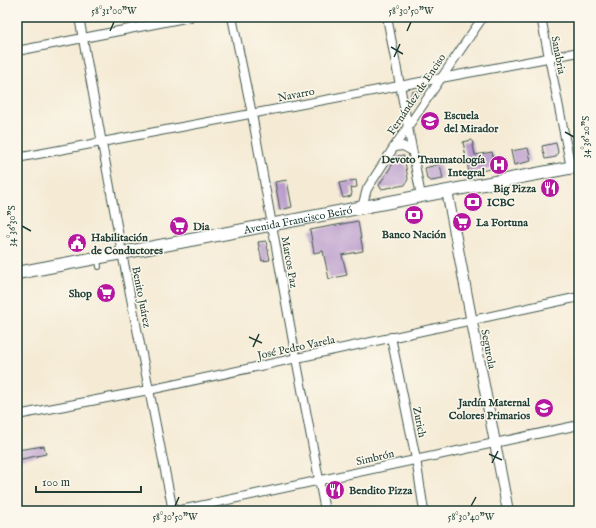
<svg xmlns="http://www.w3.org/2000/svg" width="596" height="528" viewBox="0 0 596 528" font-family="'IM FELL English',serif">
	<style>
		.building { fill: #ba9ccc }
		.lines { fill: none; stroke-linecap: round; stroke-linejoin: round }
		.service-casing { stroke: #3f574c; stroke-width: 6 }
		.minor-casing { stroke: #3f574c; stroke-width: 10 }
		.tertiary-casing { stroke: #3f574c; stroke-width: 12 }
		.secondary-casing { stroke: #3f574c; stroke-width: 14 }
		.service { stroke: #fff; stroke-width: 4 }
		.minor { stroke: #fff; stroke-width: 8 }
		.tertiary { stroke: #fff; stroke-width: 10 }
		.secondary { stroke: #fff; stroke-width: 12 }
		.ticks { fill: none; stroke: #1f3d34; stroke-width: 1.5 }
		.labels { text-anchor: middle; stroke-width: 3; stroke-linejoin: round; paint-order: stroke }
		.street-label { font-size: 11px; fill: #1f3d34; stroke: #fbf7ec }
		.poi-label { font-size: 11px; font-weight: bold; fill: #1f3d34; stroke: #fbf7ec; text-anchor: start }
		.neatline { fill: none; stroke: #1f3d34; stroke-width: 1.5 }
		.ticks-label { font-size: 10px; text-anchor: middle; fill: #1f3d34 }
	</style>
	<rect width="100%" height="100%" fill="#fbf7ec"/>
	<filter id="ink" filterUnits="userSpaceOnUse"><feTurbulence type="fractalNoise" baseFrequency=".025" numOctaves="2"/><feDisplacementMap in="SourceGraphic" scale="8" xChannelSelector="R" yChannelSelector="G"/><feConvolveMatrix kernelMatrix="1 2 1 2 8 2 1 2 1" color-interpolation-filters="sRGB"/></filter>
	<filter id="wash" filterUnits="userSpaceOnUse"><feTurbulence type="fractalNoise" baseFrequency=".012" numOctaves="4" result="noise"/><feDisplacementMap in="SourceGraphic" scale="16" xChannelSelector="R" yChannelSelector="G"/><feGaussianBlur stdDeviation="0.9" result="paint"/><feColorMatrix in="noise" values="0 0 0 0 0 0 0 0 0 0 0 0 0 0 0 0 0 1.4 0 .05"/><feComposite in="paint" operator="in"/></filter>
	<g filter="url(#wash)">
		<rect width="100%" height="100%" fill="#f5ebd5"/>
		<g id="blocks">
			<g class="building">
				<polygon points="423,90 412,104 411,95 412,92"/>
				<polygon points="472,140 475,155 492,152 496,168 469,173 463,142"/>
				<polygon points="556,143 558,152 556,157 545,159 542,146"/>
				<polygon points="528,148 531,161 514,165 511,151"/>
				<polygon points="398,156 404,156 408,179 405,185 381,189 379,185"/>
				<polygon points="440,164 443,179 431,181 427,179 425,168"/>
				<polygon points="287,180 292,207 280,210 275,182"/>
				<polygon points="356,180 357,187 351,188 352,193 351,196 343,198 339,183"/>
				<polygon points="358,221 363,251 342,255 347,275 329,279 323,251 314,253 310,230"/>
				<polygon points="266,241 270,260 262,261 258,242"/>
				<polygon points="44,446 46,454 17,460 17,450"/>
			</g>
		</g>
	</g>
	<g filter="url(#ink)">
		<use href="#blocks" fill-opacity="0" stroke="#3f574c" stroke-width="1"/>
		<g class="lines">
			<defs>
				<polyline id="service" points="98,260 99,267"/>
				<g id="minor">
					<polyline points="79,17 122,253 173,511"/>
					<polyline points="232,17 252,114 296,358 325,511"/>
					<polyline points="387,17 421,196"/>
					<polyline points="541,17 571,168"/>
					<polyline points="17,51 190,17"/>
					<polyline points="394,147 403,146 412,151"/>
					<polyline points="17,158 579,52"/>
					<polyline points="362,207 367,189 394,147 483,17"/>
					<polyline points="391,337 416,459 424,511"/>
					<polyline points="17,415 149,390 579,297"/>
					<polyline points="17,505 18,511"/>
					<polyline points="176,511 579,425"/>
				</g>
				<polyline id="tertiary" points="447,191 508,511"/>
				<g id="secondary">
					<path id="s1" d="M17 273 579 166"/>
				</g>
			</defs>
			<use href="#service" class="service-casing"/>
			<use href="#minor" class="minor-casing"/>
			<use href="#tertiary" class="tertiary-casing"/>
			<use href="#secondary" class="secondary-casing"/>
			<use href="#service" class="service"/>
			<use href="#minor" class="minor"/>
			<use href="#tertiary" class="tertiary"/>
			<use href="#secondary" class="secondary"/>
		</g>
	</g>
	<path class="ticks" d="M110 31 114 22M407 31 411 22M391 47 403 54M394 57 400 44M565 132 574 137M22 226 31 231M249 337 262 343M253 347 259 334M489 454 502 460M492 463 498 451M175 506 179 497M471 506 476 497"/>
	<defs>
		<symbol id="school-disc" viewBox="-11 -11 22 22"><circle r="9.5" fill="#b5179e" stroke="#fbf7ec"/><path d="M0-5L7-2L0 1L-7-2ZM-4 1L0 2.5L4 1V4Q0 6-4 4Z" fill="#fff"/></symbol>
		<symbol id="hospital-disc" viewBox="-11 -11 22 22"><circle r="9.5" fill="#b5179e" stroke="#fbf7ec"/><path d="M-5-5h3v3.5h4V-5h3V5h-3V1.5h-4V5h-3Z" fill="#fff"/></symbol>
		<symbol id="restaurant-disc" viewBox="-11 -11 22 22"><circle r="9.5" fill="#b5179e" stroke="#fbf7ec"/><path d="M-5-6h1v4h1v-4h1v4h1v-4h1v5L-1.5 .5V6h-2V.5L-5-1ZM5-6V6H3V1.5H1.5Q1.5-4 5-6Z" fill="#fff"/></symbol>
		<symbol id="bank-disc" viewBox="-11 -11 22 22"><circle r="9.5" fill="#b5179e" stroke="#fbf7ec"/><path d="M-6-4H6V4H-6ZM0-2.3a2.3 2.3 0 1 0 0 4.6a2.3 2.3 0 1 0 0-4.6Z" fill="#fff"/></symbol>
		<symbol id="supermarket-disc" viewBox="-11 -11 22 22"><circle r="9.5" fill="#b5179e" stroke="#fbf7ec"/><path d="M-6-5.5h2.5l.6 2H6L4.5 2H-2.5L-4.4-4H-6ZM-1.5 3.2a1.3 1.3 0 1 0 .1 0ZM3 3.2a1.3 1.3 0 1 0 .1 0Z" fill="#fff"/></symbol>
		<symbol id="civic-disc" viewBox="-11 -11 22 22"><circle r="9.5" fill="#b5179e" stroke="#fbf7ec"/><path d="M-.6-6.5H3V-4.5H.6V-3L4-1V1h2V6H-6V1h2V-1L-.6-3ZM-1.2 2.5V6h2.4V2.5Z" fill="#fff"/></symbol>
	</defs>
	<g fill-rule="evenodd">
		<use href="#school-disc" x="419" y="110" width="22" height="22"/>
		<use href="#hospital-disc" x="488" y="154" width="22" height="22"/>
		<use href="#restaurant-disc" x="539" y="177" width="22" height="22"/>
		<use href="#bank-disc" x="462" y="191" width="22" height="22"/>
		<use href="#bank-disc" x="403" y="204" width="22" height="22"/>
		<use href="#supermarket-disc" x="451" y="211" width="22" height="22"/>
		<use href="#supermarket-disc" x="168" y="215" width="22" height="22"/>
		<use href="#civic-disc" x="66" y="232" width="22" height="22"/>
		<use href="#supermarket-disc" x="95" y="282" width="22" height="22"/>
		<use href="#school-disc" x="533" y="397" width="22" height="22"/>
		<use href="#restaurant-disc" x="324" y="479" width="22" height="22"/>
	</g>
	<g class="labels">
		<g class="street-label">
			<text transform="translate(559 55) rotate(79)" y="4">Sanabria</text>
			<text transform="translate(296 94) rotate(-11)" y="4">Navarro</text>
			<text transform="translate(416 94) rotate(-56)" y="4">Fernández de Enciso</text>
			<text dy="4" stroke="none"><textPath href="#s1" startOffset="286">Avenida Francisco Beiró</textPath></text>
			<text transform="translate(290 262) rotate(80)" y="4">Marcos Paz</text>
			<text transform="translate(142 297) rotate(79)" y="4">Benito Juárez</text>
			<text transform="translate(296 347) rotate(-12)" y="4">José Pedro Varela</text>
			<text transform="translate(489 349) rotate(79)" y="4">Segurola</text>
			<text transform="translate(420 422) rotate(79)" y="4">Zurich</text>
			<text transform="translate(375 457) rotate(-13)" y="4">Simbrón</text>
		</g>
		<g class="poi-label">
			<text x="444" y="119">Escuela<tspan x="444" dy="13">del Mirador</tspan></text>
			<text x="485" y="163" text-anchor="end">Devoto Traumatología<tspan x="485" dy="13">Integral</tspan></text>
			<text x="536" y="192" text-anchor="end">Big Pizza</text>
			<text x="487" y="206">ICBC</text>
			<text x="476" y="226">La Fortuna</text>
			<text x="193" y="230">Dia</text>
			<text x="414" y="238" text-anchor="middle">Banco Nación</text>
			<text x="91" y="241">Habilitación<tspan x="91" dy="13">de Conductores</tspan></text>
			<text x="92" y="297" text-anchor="end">Shop</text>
			<text x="530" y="406" text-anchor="end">Jardín Maternal<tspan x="530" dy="13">Colores Primarios</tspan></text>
			<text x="349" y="494">Bendito Pizza</text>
		</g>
	</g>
	<rect width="596" height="528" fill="none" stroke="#fbf7ec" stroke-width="44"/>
	<path d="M36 486v6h105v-6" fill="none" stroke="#1f3d34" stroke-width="2"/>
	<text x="42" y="486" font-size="12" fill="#1f3d34" stroke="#fbf7ec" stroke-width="3" paint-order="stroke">100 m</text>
	<rect x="22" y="22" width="552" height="484" class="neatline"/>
	<g class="ticks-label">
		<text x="114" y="14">58°31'00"W</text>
		<text x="411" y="14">58°30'50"W</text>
		<text transform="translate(585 137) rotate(-90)" y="4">34°36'20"S</text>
		<text transform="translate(11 226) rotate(-90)" y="4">34°36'30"S</text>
		<text x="175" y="520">58°30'50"W</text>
		<text x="471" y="520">58°30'40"W</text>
	</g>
</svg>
